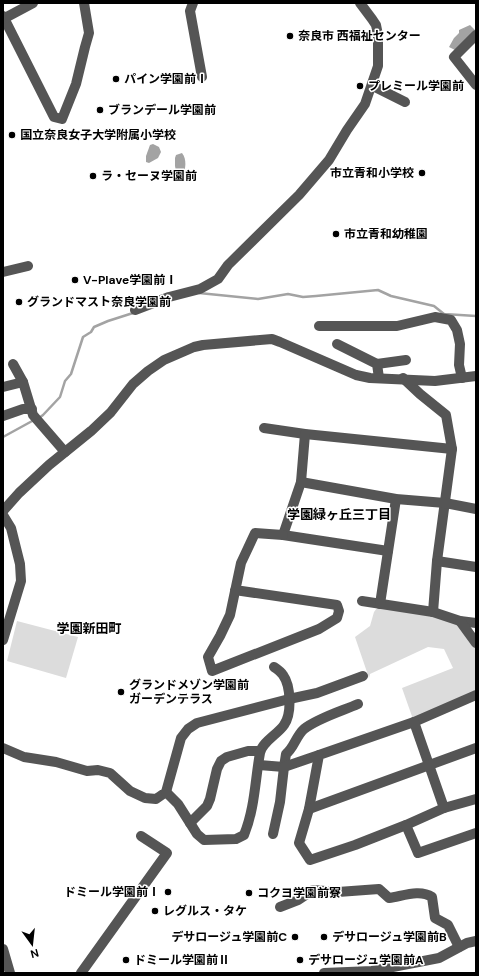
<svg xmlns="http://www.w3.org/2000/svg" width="479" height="976" viewBox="0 0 479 976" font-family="'DM Sans','Noto Sans JP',sans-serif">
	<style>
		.green { fill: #dcdcdc }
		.water { fill: #a3a3a3 }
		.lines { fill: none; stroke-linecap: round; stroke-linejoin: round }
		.stream { stroke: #a3a3a3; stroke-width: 2.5 }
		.minor { stroke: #555; stroke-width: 10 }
		.poi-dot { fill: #000; stroke: #fff; stroke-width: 1.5 }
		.labels { text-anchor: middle; stroke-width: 3; stroke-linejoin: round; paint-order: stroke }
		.poi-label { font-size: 12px; font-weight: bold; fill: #000; stroke: #fff; text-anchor: start }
		.neighbourhood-label { font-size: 13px; font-weight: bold; fill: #000; stroke: #fff }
	</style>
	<rect width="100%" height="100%" fill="#fff"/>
	<g class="green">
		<polygon points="380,604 460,621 476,643 476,695 414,722 402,688 453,668 444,649 428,647 370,674 369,678 355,637 370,626 374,612"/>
		<polygon points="17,621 78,637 66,678 7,661"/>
	</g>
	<g class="water">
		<polygon points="470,25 475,30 455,50 449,47 454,38 459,33 459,30"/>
		<polygon points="153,144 159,147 161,152 158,158 149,163 146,162 146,156 150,145"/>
		<path d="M182 153C187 159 186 170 182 176L177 177 175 166V158L176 155Z"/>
	</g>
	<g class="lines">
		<g class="stream">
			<polyline points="199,293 258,299 288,294 303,297 316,296 378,290 391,296 434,306 444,314 476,316"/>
			<polyline points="39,418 43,415 60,397 65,381 71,374 83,337 91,332 94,327 108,321 133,313"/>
			<polyline points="3,437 34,420"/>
		</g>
		<g class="minor">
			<polyline points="193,3 190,11 202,77"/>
			<polyline points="3,16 54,117 62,119 76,84 85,47 89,33 84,3"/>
			<polyline points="3,19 33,3"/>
			<polyline points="476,35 454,57 476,85"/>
			<polyline points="373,86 405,102"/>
			<polyline points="3,272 28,266"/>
			<polyline points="135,310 169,297 200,289 218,279 228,265 299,195 329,160 347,130 365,104 378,66 378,35 376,25 372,19 360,3"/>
			<polyline points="319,326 397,326 435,317 451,320 457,330 460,344 459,365 462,378"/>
			<polyline points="337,344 377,364 379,378"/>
			<polyline points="13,364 23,382"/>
			<polyline points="377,364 406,360"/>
			<polyline points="403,378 420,394 446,415 452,449 437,561 433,612"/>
			<polyline points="3,387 23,382 33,415 65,452"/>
			<polyline points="3,416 23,409 32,409"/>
			<polyline points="264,428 305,434 452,449"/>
			<polyline points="305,434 301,482 283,535 388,551"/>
			<polyline points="301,482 396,499 445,503 476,509"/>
			<polyline points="3,511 19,493 49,465 91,431 111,412 133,384 148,371 164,360 194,347 203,345 272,339 280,342 356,375 370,378 435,381 476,376"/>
			<polyline points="3,515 11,528 20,564 21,581 3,640"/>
			<polyline points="437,561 476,567"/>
			<polyline points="235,590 337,605 339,611 337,618 319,629 212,671 208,657 220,636 230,615 241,563 255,533 283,535"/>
			<polyline points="362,601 433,612 460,621 476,623"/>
			<polyline points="380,604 396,499"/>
			<polyline points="460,621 476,643"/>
			<polyline points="476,695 414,722 319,755 309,809 299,843 310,860 355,845 406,825 444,808 476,799"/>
			<polyline points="414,722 444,808"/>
			<polyline points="3,748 24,757 56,762 87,771 98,770 110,773 130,791 145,798 156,799 166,792 181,738 188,729 197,723 289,699 317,693 363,676"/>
			<path d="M259 765 284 767 286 754C294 748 296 736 304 729 318 718 342 711 358 704"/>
			<path d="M166 792 178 804 197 834 204 840 236 839 244 835C255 808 255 780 260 753 262 742 278 734 284 725 292 714 291 686 283 675 281 672 277 669 274 667"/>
			<polyline points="309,809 476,748"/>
			<polyline points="190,823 207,806 210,799 217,769 221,761 227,757 248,751 260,751"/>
			<polyline points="406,825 418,853 476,833"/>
			<polyline points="273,834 280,802 284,767 319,755"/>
			<path d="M280 907 298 900 313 890 338 892 379 889 389 898C403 896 420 889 432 897L435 918 448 925 459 947"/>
			<polyline points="3,949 10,973"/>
			<polyline points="81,973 167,853 141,836"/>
			<polyline points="324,973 372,971 439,958 467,943 476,941"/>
		</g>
	</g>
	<g class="poi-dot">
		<circle cx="290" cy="36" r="4"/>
		<circle cx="116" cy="79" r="4"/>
		<circle cx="360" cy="86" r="4"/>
		<circle cx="100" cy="110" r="4"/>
		<circle cx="12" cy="135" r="4"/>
		<circle cx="422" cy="173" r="4"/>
		<circle cx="93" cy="176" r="4"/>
		<circle cx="336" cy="234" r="4"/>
		<circle cx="75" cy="280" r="4"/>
		<circle cx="19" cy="302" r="4"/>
		<circle cx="121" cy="692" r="4"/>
		<circle cx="168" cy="892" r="4"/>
		<circle cx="249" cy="893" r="4"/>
		<circle cx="155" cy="911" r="4"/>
		<circle cx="295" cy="937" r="4"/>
		<circle cx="324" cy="937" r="4"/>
		<circle cx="126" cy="960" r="4"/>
		<circle cx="300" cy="960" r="4"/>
	</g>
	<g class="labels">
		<g class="poi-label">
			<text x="298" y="40">奈良市 西福祉センター</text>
			<text x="124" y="83">パイン学園前Ⅰ</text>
			<text x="368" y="90">プレミール学園前</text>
			<text x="108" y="114">ブランデール学園前</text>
			<text x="20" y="139">国立奈良女子大学附属小学校</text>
			<text x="414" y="177" text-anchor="end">市立青和小学校</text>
			<text x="101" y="180">ラ・セーヌ学園前</text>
			<text x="344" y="238">市立青和幼稚園</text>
			<text x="83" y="284">V-Plave学園前Ⅰ</text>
			<text x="27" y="306">グランドマスト奈良学園前</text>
			<text x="129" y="689">グランドメゾン学園前<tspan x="129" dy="14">ガーデンテラス</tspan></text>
			<text x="160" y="896" text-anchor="end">ドミール学園前Ⅰ</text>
			<text x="257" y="897">コクヨ学園前寮</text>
			<text x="163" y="915">レグルス・タケ</text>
			<text x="287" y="941" text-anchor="end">デサロージュ学園前C</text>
			<text x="332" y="941">デサロージュ学園前B</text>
			<text x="134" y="964">ドミール学園前Ⅱ</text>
			<text x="308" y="964">デサロージュ学園前A</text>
		</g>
		<g class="neighbourhood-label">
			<text x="339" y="519">学園緑ヶ丘三丁目</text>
			<text x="89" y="633">学園新田町</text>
		</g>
	</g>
	<rect width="479" height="976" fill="none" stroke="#000000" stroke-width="8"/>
	<g transform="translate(32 944) rotate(165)" stroke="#ffffff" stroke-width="3" paint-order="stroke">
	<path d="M0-3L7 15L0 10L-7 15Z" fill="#000000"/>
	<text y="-6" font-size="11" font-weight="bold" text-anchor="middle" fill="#000000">N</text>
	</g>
</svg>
